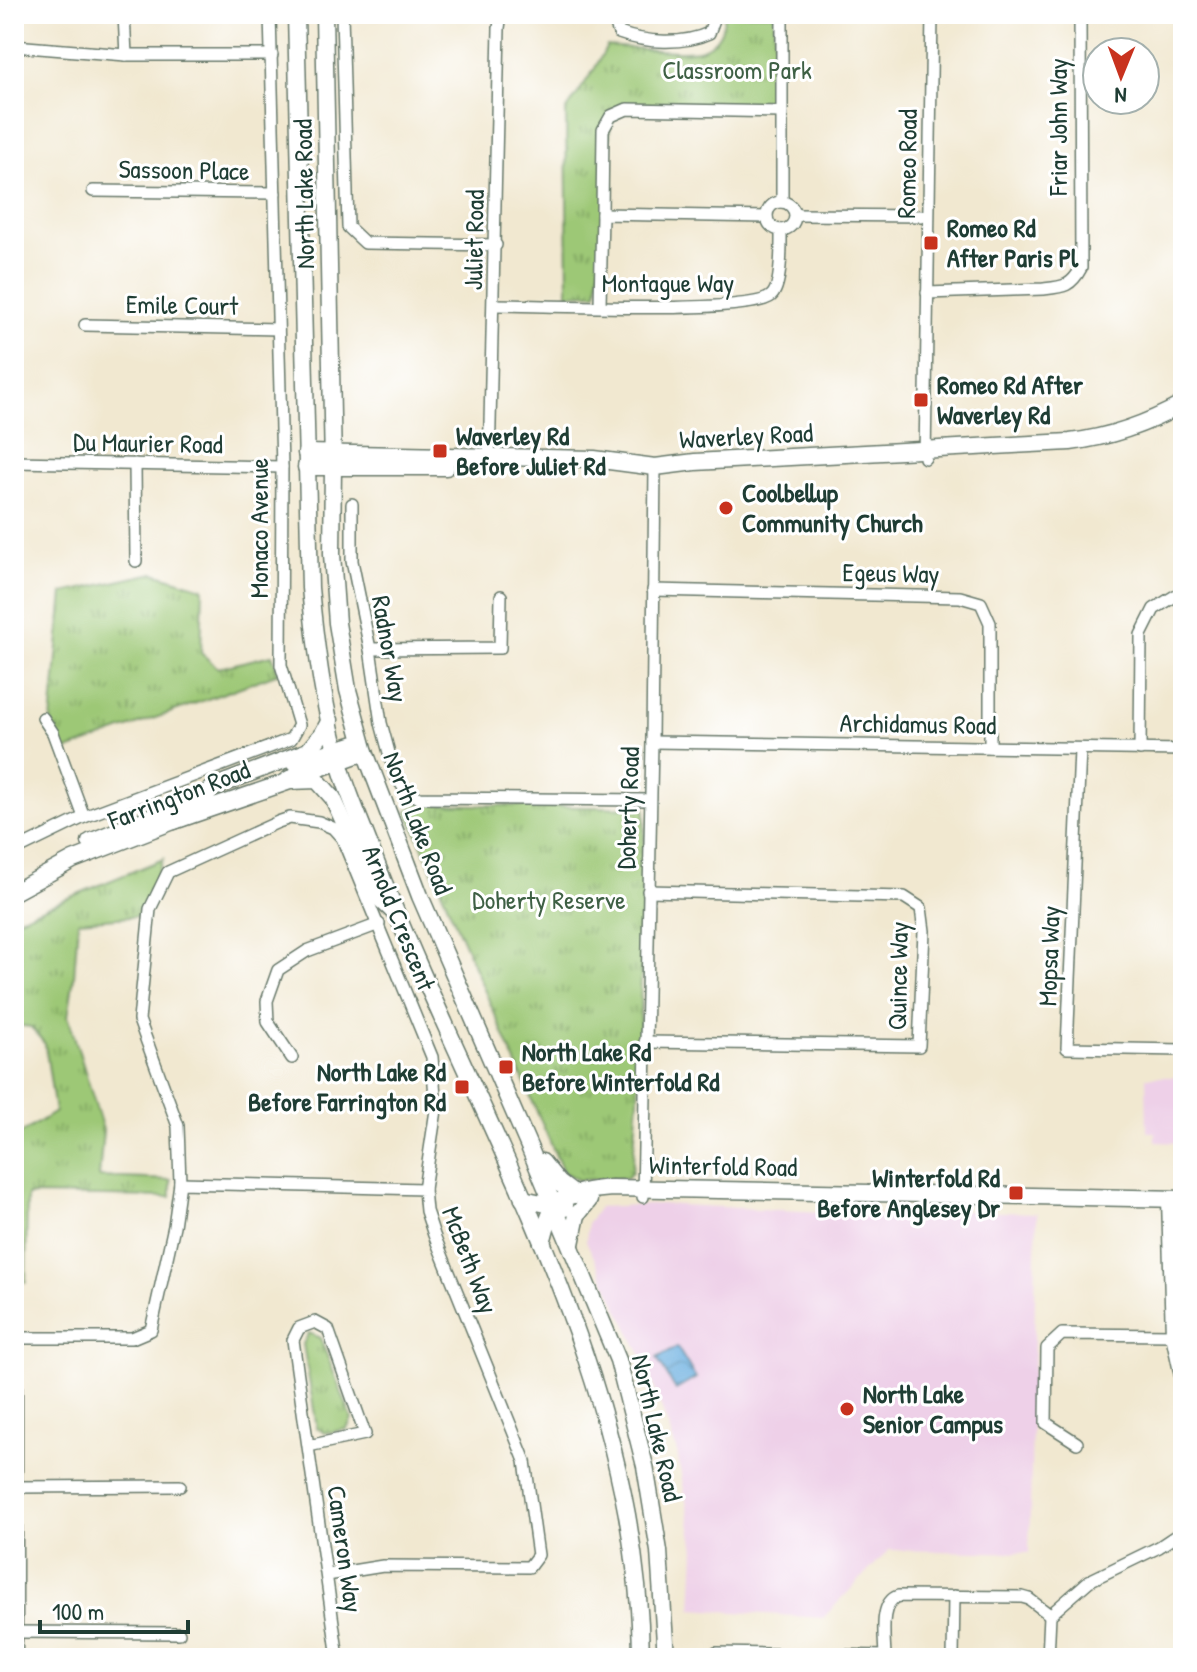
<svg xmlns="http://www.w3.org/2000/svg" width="1197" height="1672" viewBox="0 0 1197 1672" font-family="'Patrick Hand',sans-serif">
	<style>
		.built { fill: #eed0e8 }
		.park { fill: url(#park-tufts); stroke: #5e8255; stroke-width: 2 }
		.water { fill: url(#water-waves); stroke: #44768a; stroke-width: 2 }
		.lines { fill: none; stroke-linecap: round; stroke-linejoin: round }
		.street-casing { stroke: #68796b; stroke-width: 14 }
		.secondary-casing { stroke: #68796b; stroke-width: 19 }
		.primary-casing { stroke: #68796b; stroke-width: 19 }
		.street { stroke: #fff; stroke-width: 11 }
		.secondary { stroke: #fff; stroke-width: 16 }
		.primary { stroke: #fff; stroke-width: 16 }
		.poi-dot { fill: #c8321e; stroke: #fff; stroke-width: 3 }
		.labels { text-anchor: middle; stroke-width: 6; stroke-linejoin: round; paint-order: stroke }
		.park-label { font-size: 26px; fill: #3e6044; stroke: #fff }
		.street-label { font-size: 26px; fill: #1f3d34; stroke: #fff }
		.poi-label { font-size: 26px; font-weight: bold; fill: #1f3d34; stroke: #fff; text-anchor: start }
	</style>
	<defs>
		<pattern id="park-tufts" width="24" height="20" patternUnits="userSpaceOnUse" patternTransform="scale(2)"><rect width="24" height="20" fill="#9dc876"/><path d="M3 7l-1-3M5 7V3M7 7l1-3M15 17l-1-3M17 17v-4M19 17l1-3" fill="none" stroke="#7fa462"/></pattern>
		<pattern id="water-waves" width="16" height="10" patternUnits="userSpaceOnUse" patternTransform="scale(2)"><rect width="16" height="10" fill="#6aafe0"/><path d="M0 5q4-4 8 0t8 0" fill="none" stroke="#5790b6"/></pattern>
	</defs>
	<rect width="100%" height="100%" fill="#fff"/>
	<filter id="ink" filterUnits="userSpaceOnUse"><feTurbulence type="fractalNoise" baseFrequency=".0125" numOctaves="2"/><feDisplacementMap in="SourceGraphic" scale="16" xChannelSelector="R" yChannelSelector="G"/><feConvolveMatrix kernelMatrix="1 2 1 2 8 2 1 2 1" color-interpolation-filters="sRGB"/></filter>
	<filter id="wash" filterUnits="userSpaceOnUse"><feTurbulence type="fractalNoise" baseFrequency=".006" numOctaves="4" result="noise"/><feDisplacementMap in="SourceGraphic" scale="32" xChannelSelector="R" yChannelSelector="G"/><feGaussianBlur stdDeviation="1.8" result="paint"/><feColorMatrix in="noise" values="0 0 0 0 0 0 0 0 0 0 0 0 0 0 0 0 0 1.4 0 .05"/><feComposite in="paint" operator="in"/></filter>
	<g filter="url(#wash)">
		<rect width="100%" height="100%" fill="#f1e8d0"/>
		<g class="built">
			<polygon points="1146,1077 1183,1077 1183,1143 1155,1142 1155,1132 1147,1132"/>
			<polygon points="660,1204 886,1215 966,1211 1037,1213 1029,1553 889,1550 823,1618 692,1609 695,1549 677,1452 647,1367 586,1241 588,1223 599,1207"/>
		</g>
		<g class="park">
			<path d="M724 14H774L775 94 761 106 638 104 617 109 610 128 607 204 597 293 568 294 566 111 595 68 607 46C625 47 688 55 702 49 717 43 724 30 724 14Z"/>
			<polygon points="154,573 203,588 201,653 218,668 272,655 279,673 62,752 51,721 63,593"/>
			<polygon points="418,804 645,808 638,1100 632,1172 627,1178 578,1180 563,1172 407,811"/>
			<polygon points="163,859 142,916 78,921 74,977 68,1016 103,1130 99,1177 171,1180 171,1197 27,1195 26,1282 17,1282 14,1271 14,1138 55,1112 45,1044 31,1027 14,1025 14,920"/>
			<polygon points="309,1333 320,1338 352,1419 347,1429 325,1433 317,1428 303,1344"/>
		</g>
		<polygon class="water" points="677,1347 696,1378 676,1390 657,1358"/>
	</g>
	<g filter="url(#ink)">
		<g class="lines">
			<defs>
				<g id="street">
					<polyline points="124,14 126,55"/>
					<polyline points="342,14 348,227 365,243 496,245"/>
					<path d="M612 14 619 33C646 43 683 45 709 33L716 14"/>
					<polyline points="14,46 126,55 272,55"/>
					<polyline points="93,191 275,193"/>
					<circle cx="781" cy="216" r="14"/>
					<polyline points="782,202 782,14"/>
					<polyline points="602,214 603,130 611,116 627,109 782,112"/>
					<polyline points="796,215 928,216"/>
					<path d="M927 293 1043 289C1063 287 1071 287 1081 268L1080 14"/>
					<path d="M494 305C537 305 749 315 771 296 782 287 781 245 781 230"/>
					<polyline points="600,305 602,214 767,217"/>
					<polyline points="85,325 278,329"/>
					<polyline points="925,458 932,14"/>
					<polyline points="14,462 282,467"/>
					<polyline points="135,464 136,561"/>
					<polyline points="489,467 499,28 501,14"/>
					<polyline points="352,504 352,561 370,649 381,723 395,775 404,788 419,798 650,800"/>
					<polyline points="653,590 960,597 981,603 990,623 990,747"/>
					<polyline points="370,649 500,648 501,596"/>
					<polyline points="43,718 53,733 84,817"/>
					<polyline points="652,742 1183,750"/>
					<polyline points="1080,750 1067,1048 1183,1050"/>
					<polyline points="1140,750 1141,635 1154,609 1183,591"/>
					<polyline points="14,851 84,817 291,739 299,725 281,665 282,467 270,14"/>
					<polyline points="645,1042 919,1046 924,931 921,908 904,897 648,891"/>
					<polyline points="292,1058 268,1022 267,1001 278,970 307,951 379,924"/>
					<polyline points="180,1183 178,1126 139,1020 150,909 168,872 278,822 290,818 319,822 333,828 342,838 432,1057 436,1110 424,1189"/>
					<polyline points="643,1197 652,742 655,467"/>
					<polyline points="14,1338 132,1338 151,1330 174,1226 180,1183 424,1189 426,1211 434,1235 525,1461 538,1555 529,1567 383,1566 327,1575"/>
					<polyline points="1077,1443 1046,1423 1047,1348 1062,1334 1174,1335"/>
					<polyline points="308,1446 365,1434 328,1329 315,1322 299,1328 293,1340 297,1369 338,1658"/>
					<polyline points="15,1487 180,1486"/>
					<polyline points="14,1632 179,1633"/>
					<polyline points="716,1653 885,1656"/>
					<path d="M885 1658C885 1639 878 1603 898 1596L1022 1597 1029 1599 1050 1615"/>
					<polyline points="953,1658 954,1596"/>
					<polyline points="1048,1658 1050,1615 1089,1581 1159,1547 1183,1531"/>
				</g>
				<g id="secondary">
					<path d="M306 453 594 459 655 467 695 462 1070 442C1111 437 1147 424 1183 404"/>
					<polyline points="306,467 446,467"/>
					<polyline points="295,763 361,742"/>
					<polyline points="289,779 365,752"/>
					<polyline points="90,842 209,793"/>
					<polyline points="14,892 73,860 184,817"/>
					<polyline points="523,1199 565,1208"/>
					<polyline points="1170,1199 1174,1335 1183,1376"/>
					<path d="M542 1242C546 1230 548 1214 556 1205 564 1193 598 1189 612 1188L1183 1199"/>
					<polyline points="1174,1260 1181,1249 1183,1199"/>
					<polyline points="14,1341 14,1658"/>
				</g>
				<g id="primary">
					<path d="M296 14 310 588C316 650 324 712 342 772 351 801 364 829 374 857 474 1119 639 1369 641 1658"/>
					<polyline points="324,14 333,467 332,554 337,623 348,690 365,752 420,896 530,1149 618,1360 645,1466 659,1551 666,1658"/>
					<polyline points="198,797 224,783 308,751 323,733 330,720"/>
					<polyline points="174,821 290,781 317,780 333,798 378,897 395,913"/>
					<polyline points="542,1162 559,1183 575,1195"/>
					<polyline points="571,1244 577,1215 589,1200"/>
				</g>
			</defs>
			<use href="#street" class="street-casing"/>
			<use href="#secondary" class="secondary-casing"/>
			<use href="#primary" class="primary-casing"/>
			<use href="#street" class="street"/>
			<use href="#secondary" class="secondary"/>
			<use href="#primary" class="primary"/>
		</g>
	</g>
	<g class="poi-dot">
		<rect x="923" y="235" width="16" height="16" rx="4"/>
		<rect x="913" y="392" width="16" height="16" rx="4"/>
		<rect x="432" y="443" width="16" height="16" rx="4"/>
		<circle cx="726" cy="508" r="8"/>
		<rect x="498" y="1059" width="16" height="16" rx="4"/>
		<rect x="454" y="1079" width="16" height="16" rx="4"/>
		<rect x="1008" y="1185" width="16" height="16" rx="4"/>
		<circle cx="847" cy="1409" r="8"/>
	</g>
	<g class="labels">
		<g class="park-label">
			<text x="737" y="79">Classroom Park</text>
			<text x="549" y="909">Doherty Reserve</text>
		</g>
		<g class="street-label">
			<text transform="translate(1058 127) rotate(-90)" y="9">Friar John Way</text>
			<text transform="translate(907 164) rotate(-89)" y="9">Romeo Road</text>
			<text transform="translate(184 170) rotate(1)" y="9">Sassoon Place</text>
			<text transform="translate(304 194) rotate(-91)" y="9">North Lake Road</text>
			<text transform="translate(474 240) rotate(-89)" y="9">Juliet Road</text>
			<text x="668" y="292">Montague Way</text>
			<text transform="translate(182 305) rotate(1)" y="9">Emile Court</text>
			<text transform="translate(746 436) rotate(-3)" y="9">Waverley Road</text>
			<text transform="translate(148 443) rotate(1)" y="9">Du Maurier Road</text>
			<text transform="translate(259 528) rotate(-90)" y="9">Monaco Avenue</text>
			<text transform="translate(891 573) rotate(1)" y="9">Egeus Way</text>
			<text transform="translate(390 649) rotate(80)" y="9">Radnor Way</text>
			<text transform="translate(918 724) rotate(1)" y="9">Archidamus Road</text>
			<text transform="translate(179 795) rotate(-21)" y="9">Farrington Road</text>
			<text transform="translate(628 808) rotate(-88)" y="9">Doherty Road</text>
			<text transform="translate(418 823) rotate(69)" y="9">North Lake Road</text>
			<text transform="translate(399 918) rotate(68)" y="9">Arnold Crescent</text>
			<text transform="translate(1049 956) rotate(-88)" y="9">Mopsa Way</text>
			<text transform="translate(898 976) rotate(-89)" y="9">Quince Way</text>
			<text transform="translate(723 1166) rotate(1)" y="9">Winterfold Road</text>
			<text transform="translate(470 1260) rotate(69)" y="9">McBeth Way</text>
			<text transform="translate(657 1428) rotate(77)" y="9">North Lake Road</text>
			<text transform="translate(345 1549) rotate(82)" y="9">Cameron Way</text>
		</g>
		<g class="poi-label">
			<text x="947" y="237">Romeo Rd<tspan x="947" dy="30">After Paris Pl</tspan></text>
			<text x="937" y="394">Romeo Rd After<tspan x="937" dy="30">Waverley Rd</tspan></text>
			<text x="456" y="445">Waverley Rd<tspan x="456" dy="30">Before Juliet Rd</tspan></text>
			<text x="742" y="502">Coolbellup<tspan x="742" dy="30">Community Church</tspan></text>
			<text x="522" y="1061">North Lake Rd<tspan x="522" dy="30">Before Winterfold Rd</tspan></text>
			<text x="446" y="1081" text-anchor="end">North Lake Rd<tspan x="446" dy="30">Before Farrington Rd</tspan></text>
			<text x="1000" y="1187" text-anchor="end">Winterfold Rd<tspan x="1000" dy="30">Before Anglesey Dr</tspan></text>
			<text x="863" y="1403">North Lake<tspan x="863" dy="30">Senior Campus</tspan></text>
		</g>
	</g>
	<rect width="1197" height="1672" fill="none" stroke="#fff" stroke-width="48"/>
	<g transform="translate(1121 76) rotate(181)"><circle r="38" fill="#ffffff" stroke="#a5b1ae" stroke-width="2"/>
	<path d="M0-6L14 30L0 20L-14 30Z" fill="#c8321e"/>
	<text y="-12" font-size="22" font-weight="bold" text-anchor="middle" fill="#1f3d34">N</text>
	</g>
	<path d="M40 1620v12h148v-12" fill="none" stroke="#1f3d34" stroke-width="4"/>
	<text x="52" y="1620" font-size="24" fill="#1f3d34" stroke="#ffffff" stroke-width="6" paint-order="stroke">100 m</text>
</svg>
